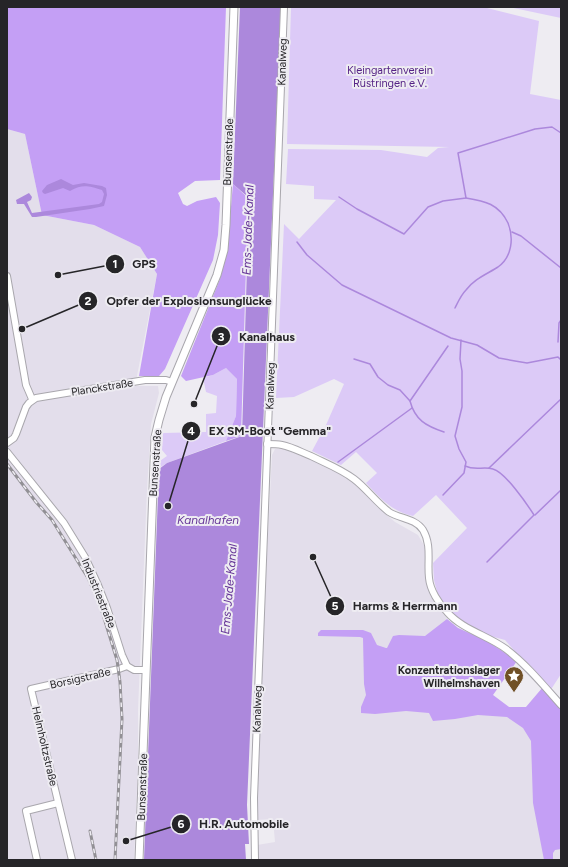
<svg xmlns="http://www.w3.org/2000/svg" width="568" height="867" viewBox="0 0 568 867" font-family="Figtree,sans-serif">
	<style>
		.built { fill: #e3deeb }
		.green { fill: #dccaf7 }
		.forest { fill: #c49ff5 }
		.water { fill: #ac88dc }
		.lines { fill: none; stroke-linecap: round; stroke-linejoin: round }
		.stream { stroke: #ac88dc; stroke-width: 1.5 }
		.minor-casing { stroke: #a9a7ad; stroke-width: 8 }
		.tertiary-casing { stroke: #a9a7ad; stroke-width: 9 }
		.minor { stroke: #fff; stroke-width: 6 }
		.tertiary { stroke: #fff; stroke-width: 7 }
		.rail-casing { stroke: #929095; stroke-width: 3 }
		.rail { stroke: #eeecf2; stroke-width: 1.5; stroke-dasharray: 4.5; stroke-linecap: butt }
		.labels { text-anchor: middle; stroke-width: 4; stroke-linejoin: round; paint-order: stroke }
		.street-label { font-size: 11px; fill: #262528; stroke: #eeecf2 }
		.park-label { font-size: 11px; fill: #552385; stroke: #eeecf2 }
		.poi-label { font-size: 11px; font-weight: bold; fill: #262528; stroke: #eeecf2; text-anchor: end }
		.water-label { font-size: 12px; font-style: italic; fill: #653597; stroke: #eeecf2 }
		.leader { fill: none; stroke: #262528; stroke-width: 1.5 }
		.callout-dot { fill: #262528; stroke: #eeecf2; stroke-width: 1.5 }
		.mark-label { font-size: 12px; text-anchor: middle; font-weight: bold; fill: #fff }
		.callout-label { font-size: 12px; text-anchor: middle; font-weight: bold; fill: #262528; stroke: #eeecf2; stroke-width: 4; stroke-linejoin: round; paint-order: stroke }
	</style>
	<rect width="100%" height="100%" fill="#eeecf2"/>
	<g class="built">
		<polygon points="7,129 25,134 42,215 94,225 140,247 157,274 135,386 158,386 159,393 151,424 147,489 138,711 138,763 134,860 7,860"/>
		<polygon points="275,449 283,449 301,455 339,472 363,489 376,506 395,522 418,535 425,547 427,562 428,582 438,607 447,619 458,628 487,641 493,695 509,707 526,707 543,687 561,707 561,860 258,860 257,845 275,842 273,819 257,820 260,695 272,455"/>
	</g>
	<g class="green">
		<path d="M291 7H483L539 21 530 94 561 100V674L550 691 505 640 483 634 462 623 447 612 438 596 434 580 433 563 467 528 436 495 413 516C391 511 380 498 366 483L377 473 356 452 341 465 312 451 326 425 344 384 334 379 294 397 276 398 284 224 299 239 336 200 314 199V186L286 184 288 149 381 150 427 157 438 148 449 147 287 144Z"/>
		<polygon points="509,7 561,7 561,18"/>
		<polygon points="226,368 237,379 236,416 226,441 167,463 159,468 157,463 167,456 162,450 163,433 206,432 206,414 216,413 217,396 206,392 203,378 213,375"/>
	</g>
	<g class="forest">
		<polygon points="7,7 226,7 220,180 195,181 178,193 183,204 187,206 197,201 216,197 220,203 218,235 213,260 165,369 159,376 139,376 157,274 140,247 94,225 42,215 25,134 7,129"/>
		<polygon points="233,184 248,198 241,436 226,441 236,416 237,379 226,368 213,375 186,381 181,376 220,279 227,252"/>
		<polygon points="447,619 458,628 487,641 517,661 493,695 509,707 526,707 543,687 561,707 561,849 555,850 553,853 553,860 544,860 533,803 531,741 523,728 507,717 478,715 455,719 433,721 429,713 406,711 375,714 361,713 361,707 366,695 364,684 363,638 360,637 318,636 318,633 321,630 363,630 371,633 377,645 386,648 387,648 393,636 399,635 425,636"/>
	</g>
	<g class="water">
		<polygon points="240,7 281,7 247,805 249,844 245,844 246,860 144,860 159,469 167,463 242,436 249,198 233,184"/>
		<path d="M61 179 73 185 84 183 102 186 106 188 107 195 104 206 90 209 36 217H32L24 204H17L16 200 29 193 32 197 31 200 27 202 32 213 99 204 102 202 104 194 102 190C88 186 83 184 70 191L63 188 45 194 43 193 42 191 47 185Z"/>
	</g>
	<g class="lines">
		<g class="stream">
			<polyline points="339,197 357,209 404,234 428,207 443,201 466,198 458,153 535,129 552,127 561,133"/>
			<polyline points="512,232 521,236 561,268"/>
			<polyline points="297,242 307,255 342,285 451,338 477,345 499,358 515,361 527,363 558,357 561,360"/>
			<path d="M455 308C458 302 461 295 466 290 474 279 487 274 498 267 512 257 514 238 508 223 499 204 485 201 466 198"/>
			<polyline points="558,342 559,323 561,320"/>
			<polyline points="354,359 370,364 378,377 388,385 400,390 410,401"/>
			<path d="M444 432C426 426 415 420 410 401L448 346"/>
			<polyline points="338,462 412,408"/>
			<path d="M465 466C476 471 483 466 493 469 505 472 527 504 534 515L487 562"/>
			<polyline points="489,468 561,399"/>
			<polyline points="443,495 464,473 466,462 459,449 455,436 462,407 462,371 460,359 461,340"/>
			<polyline points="535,515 561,490"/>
		</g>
		<defs>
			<g id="minor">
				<polyline points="7,276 26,385 32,399"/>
				<polyline points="7,443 14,438 16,434 26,407 29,403 36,398 145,380 166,380 172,382"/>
				<path d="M267 444C272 444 277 444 282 445 292 447 301 452 311 456 325 463 341 469 354 479 366 488 376 502 389 512 400 519 415 518 423 530 432 545 427 562 429 578 430 590 439 604 447 612 463 630 487 635 506 649 527 665 544 686 561 705"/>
				<polyline points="7,452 64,523 85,557 98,585 107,608 122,655 127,666 134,670 146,670"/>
				<polyline points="37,860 26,811 58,803"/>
				<polyline points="72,860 31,689 119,669 127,666"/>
				<polyline points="255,860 254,798 284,7"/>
			</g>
			<polyline id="tertiary" points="139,860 155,437 159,420 166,397 217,275 224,250 226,225 234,7"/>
		</defs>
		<use href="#minor" class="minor-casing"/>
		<use href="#tertiary" class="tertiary-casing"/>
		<use href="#minor" class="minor"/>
		<use href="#tertiary" class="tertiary"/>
		<defs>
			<g id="rail">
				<polyline points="7,464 36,502 52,520 88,578 100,605 117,660 120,682 122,719 115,860"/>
				<polyline points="90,831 96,860"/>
			</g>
		</defs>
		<use href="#rail" class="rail-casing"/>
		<use href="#rail" class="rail"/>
	</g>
	<defs>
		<symbol id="sight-pin" viewBox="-11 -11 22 30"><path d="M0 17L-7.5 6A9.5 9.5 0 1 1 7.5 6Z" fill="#705026" stroke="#eeecf2"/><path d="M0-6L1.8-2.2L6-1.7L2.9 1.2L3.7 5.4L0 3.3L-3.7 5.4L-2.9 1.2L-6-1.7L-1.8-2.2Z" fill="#fff"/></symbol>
	</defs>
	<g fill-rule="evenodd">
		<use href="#sight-pin" x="503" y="665" width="22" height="30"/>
	</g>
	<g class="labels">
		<g class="street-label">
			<text transform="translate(282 62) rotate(-88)" y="4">Kanalweg</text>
			<text transform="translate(228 152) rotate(-88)" y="4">Bunsenstraße</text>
			<text transform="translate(270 386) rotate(-88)" y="4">Kanalweg</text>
			<text transform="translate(102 387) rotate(-9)" y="4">Planckstraße</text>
			<text transform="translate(155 463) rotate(-86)" y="4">Bunsenstraße</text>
			<text transform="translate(99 593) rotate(68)" y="4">Industriestraße</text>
			<text transform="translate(80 678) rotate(-13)" y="4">Borsigstraße</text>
			<text transform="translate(257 709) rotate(-88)" y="4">Kanalweg</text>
			<text transform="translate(45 746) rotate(77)" y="4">Helmholtzstraße</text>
			<text transform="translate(142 787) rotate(-88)" y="4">Bunsenstraße</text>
		</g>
		<g class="park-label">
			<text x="390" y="74">Kleingartenverein<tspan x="390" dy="13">Rüstringen e.V.</tspan></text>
		</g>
		<g class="poi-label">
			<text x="500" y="674">Konzentrationslager<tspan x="500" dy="13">Wilhelmshaven</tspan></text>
		</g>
		<g class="water-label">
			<text transform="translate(248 230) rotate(-88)" y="4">Ems-Jade-Kanal</text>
			<text x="208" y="524">Kanalhafen</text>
			<text transform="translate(229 589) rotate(-85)" y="4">Ems-Jade-Kanal</text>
		</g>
	</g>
	<path class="leader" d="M58 275L115 264M22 329L88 301M194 404L221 336M168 506L191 431M313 557L335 606M126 841L181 824"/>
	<g class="callout-dot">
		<circle cx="58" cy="275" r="4"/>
		<circle cx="22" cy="329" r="4"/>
		<circle cx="194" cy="404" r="4"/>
		<circle cx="168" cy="506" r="4"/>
		<circle cx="313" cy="557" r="4"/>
		<circle cx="126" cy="841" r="4"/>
		<circle cx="115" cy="264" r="10"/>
		<circle cx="88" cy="301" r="10"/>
		<circle cx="221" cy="336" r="10"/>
		<circle cx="191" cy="431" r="10"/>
		<circle cx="335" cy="606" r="10"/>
		<circle cx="181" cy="824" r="10"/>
	</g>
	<g class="mark-label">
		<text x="115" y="268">1</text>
		<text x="88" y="305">2</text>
		<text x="221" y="341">3</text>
		<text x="191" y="435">4</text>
		<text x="335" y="610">5</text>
		<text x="181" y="828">6</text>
	</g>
	<g class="callout-label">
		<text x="144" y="268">GPS</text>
		<text x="189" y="305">Opfer der Explosionsunglücke</text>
		<text x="267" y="341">Kanalhaus</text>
		<text x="270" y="435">EX SM-Boot "Gemma"</text>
		<text x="405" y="610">Harms &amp; Herrmann</text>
		<text x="244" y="828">H.R. Automobile</text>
	</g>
	<rect width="568" height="867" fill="none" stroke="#262528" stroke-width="16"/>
</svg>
